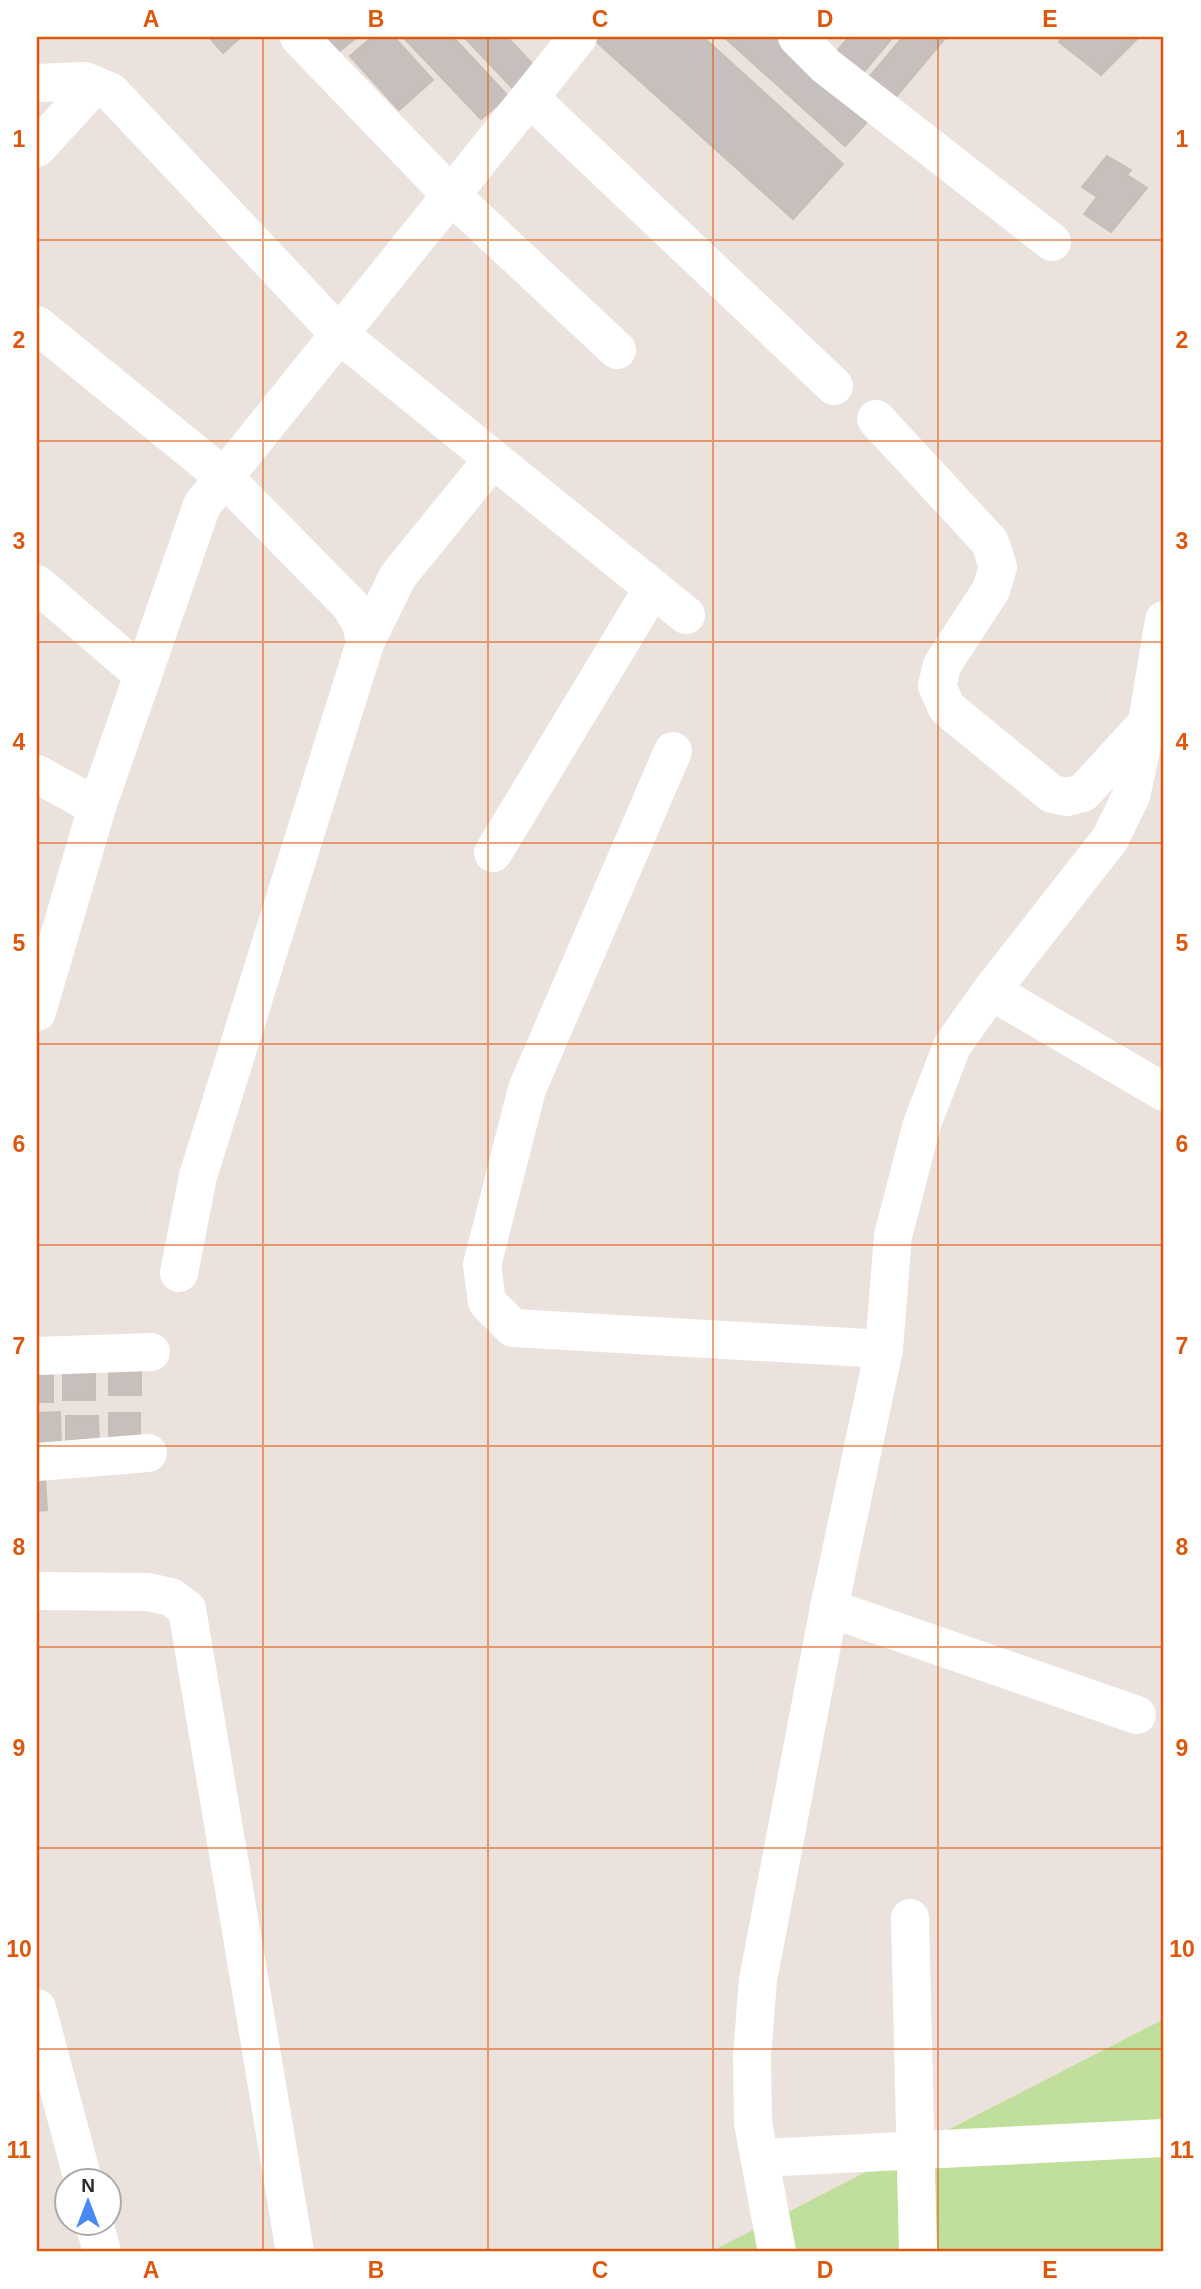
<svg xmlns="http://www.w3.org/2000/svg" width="1201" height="2289" viewBox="0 0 1201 2289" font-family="Arial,sans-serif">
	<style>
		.green { fill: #c1df9c }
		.building { fill: #c7bfbc; stroke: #c7beb7; stroke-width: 2 }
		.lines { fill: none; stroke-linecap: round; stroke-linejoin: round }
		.minor { stroke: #fff; stroke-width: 38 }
		.grid { fill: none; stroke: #de570e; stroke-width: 2; stroke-opacity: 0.55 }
		.neatline { fill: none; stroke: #de570e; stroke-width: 2.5 }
		.grid-label { font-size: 23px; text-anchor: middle; font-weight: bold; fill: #de570e }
	</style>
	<rect width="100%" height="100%" fill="#ece2dd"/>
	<polygon class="green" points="1164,2019 1164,2252 710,2252"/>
	<g class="building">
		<polygon points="209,37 241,37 223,53"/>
		<polygon points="323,37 357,37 337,53"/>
		<polygon points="372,37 394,37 433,80 399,110 350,56"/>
		<polygon points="403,37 453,37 508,96 481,119"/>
		<polygon points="464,37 507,37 540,72 517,93"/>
		<polygon points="591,37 703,37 843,164 793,219"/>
		<polygon points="724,37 775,37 868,121 845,146"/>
		<polygon points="849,37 893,37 863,73 837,51"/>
		<polygon points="903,37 946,37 890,104 864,83"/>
		<polygon points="1064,37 1139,37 1101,75 1059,42"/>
		<polygon points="1107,156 1131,170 1127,175 1147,188 1111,232 1084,214 1097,197 1082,187"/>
		<rect x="109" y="1364" width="32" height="31"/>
		<rect x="63" y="1369" width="32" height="31"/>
		<rect x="37" y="1371" width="16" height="31"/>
		<polygon points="60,1412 61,1446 37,1446 37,1413"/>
		<rect x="109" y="1413" width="31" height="31"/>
		<polygon points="66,1416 98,1416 99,1447 66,1447"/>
		<polygon points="45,1477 47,1510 37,1511 37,1478"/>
	</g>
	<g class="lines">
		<g class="minor">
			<polyline points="299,37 451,195 617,350"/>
			<polyline points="797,37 826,66 1052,242"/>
			<polyline points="37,83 85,81 111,92 339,334 686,615"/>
			<polyline points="530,98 834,386"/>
			<polyline points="37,148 95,85"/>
			<polyline points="37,325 224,477 350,605 361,623 365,643 198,1176 179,1273"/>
			<polyline points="876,419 990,542 998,567 991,590 942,665 937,686 947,708 1052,794 1067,797 1083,793 1146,724"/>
			<polyline points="37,584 143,675"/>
			<polyline points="365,643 398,576 493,459"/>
			<polyline points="673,751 527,1089 482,1265 487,1302 513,1328 884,1349"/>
			<polyline points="37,774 97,807"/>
			<polyline points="493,853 653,588"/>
			<polyline points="991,991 1164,1092"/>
			<polyline points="37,1012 97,807 202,505 578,37"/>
			<polyline points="37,1356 151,1352"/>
			<polyline points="37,1462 148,1453"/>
			<polyline points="37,1591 148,1592 171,1597 187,1609 295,2252"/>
			<polyline points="829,1608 1137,1715"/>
			<polyline points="910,1918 918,2252"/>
			<polyline points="37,2008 83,2180"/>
			<polyline points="760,2158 1164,2138"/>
			<polyline points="94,2222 102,2252"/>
			<polyline points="777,2252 753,2123 752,2056 758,1980 829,1608 884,1349 893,1236 922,1124 952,1046 991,991 1110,839 1131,796 1147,723 1164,620"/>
		</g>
	</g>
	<path class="grid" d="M263 37V2252M488 37V2252M713 37V2252M938 37V2252M37 240H1164M37 441H1164M37 642H1164M37 843H1164M37 1044H1164M37 1245H1164M37 1446H1164M37 1647H1164M37 1848H1164M37 2049H1164"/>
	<rect width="1201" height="2289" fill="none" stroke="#ffffff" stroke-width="77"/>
	<g transform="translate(88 2202)"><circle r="33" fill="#ffffff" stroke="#aaaaaa" stroke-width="2"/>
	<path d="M0-5L12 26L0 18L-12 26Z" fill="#4589f1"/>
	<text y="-10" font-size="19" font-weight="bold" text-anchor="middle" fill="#2a2a2a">N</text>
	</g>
	<rect x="38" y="38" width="1124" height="2212" class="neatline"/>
	<g class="grid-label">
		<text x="151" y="27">A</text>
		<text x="376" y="27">B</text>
		<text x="600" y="27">C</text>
		<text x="825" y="27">D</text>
		<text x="1050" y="27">E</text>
		<text x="19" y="147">1</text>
		<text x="1182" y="147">1</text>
		<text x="19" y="348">2</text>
		<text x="1182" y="348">2</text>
		<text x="19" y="549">3</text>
		<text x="1182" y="549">3</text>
		<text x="19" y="750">4</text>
		<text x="1182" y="750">4</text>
		<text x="19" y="951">5</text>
		<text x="1182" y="951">5</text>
		<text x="19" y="1152">6</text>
		<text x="1182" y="1152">6</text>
		<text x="19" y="1354">7</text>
		<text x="1182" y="1354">7</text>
		<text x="19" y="1555">8</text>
		<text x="1182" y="1555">8</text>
		<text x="19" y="1756">9</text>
		<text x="1182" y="1756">9</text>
		<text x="19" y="1957">10</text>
		<text x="1182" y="1957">10</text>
		<text x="19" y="2158">11</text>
		<text x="1182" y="2158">11</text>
		<text x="151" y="2278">A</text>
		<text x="376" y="2278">B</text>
		<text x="600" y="2278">C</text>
		<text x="825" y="2278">D</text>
		<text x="1050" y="2278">E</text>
	</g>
</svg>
